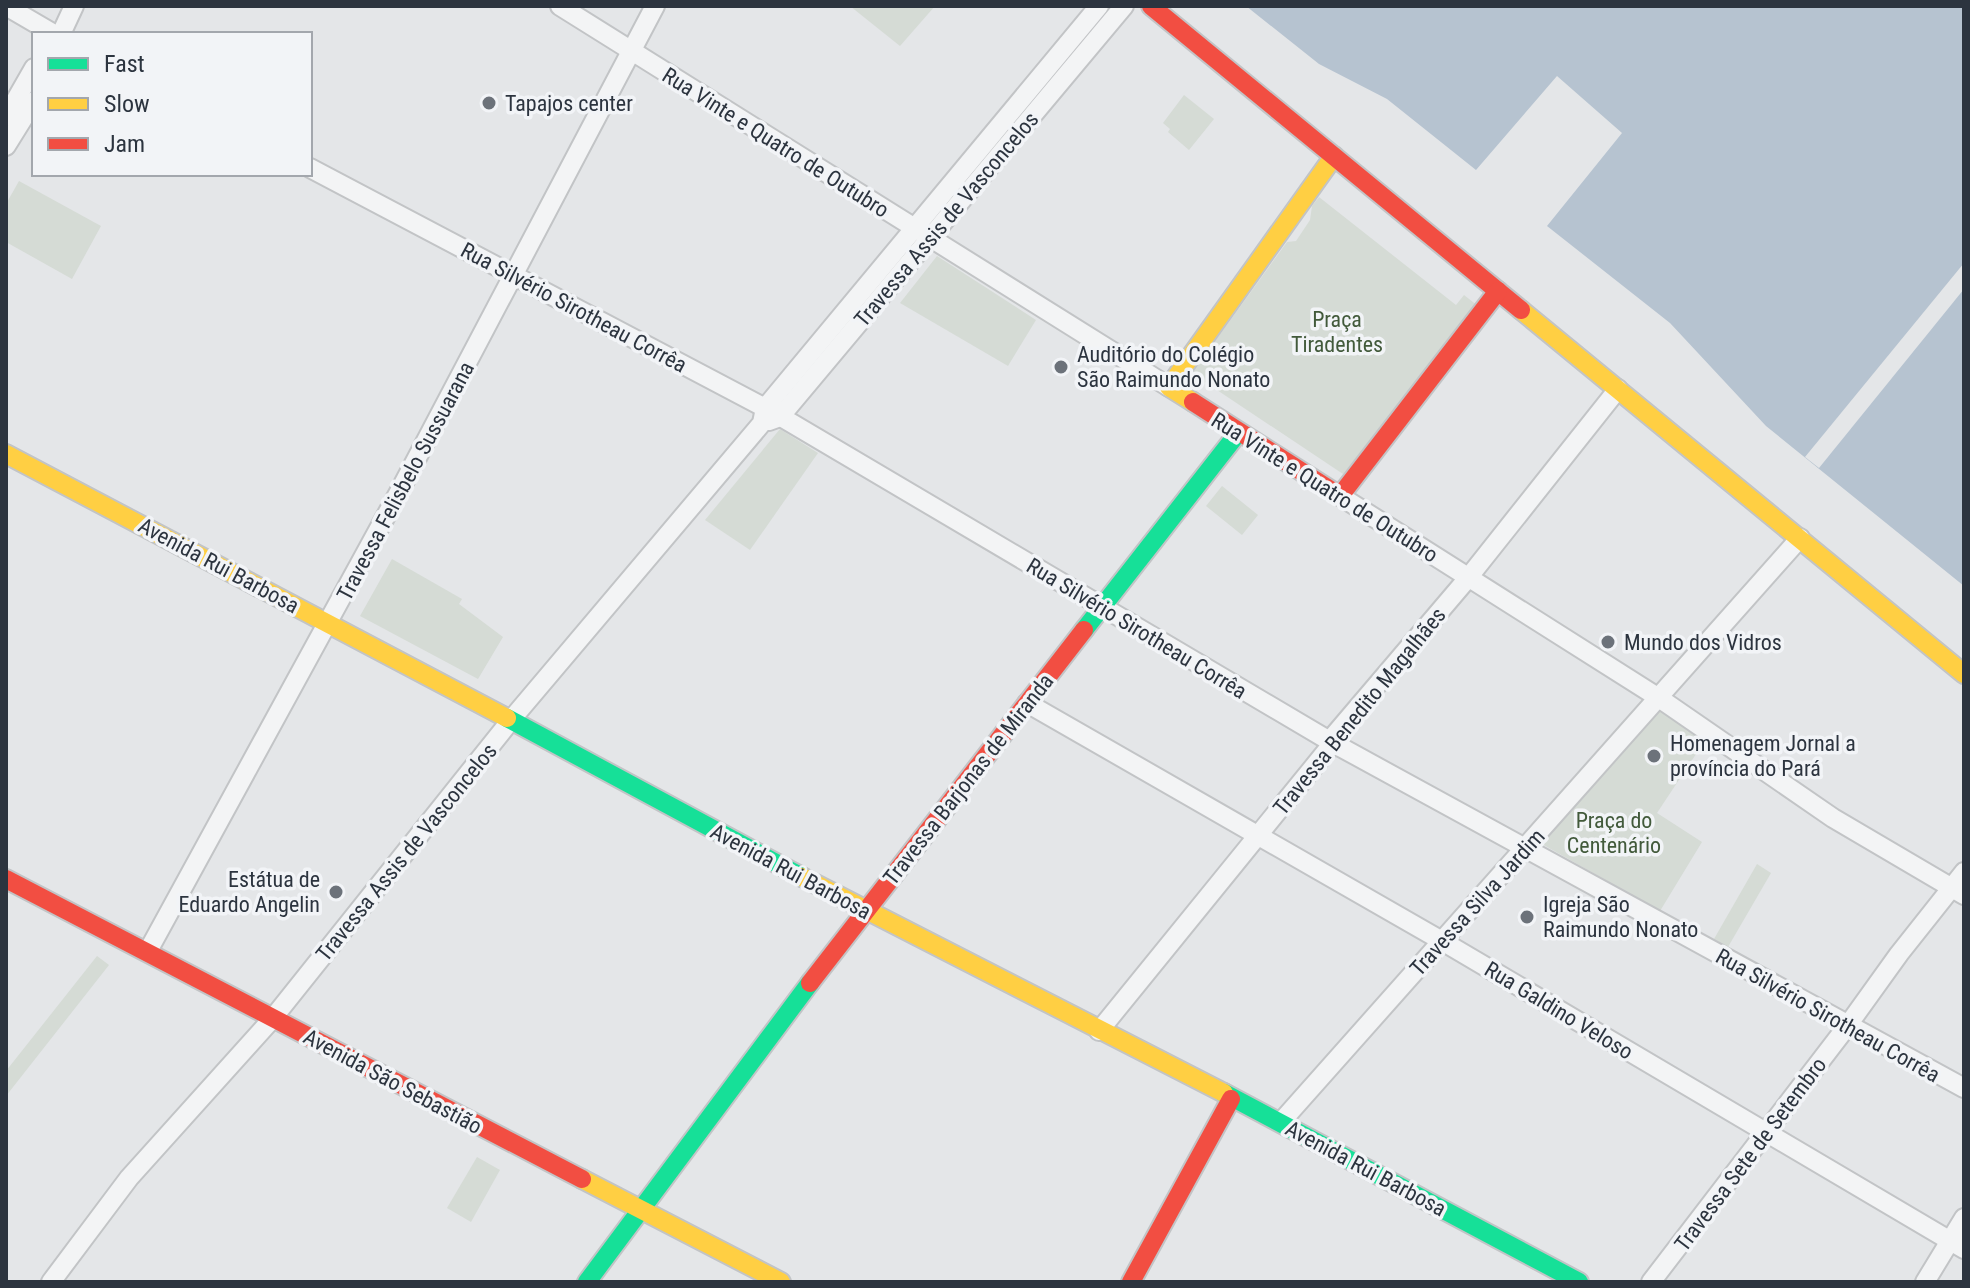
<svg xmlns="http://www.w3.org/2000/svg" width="1970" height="1288" viewBox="0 0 1970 1288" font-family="'Roboto Condensed',sans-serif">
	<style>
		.green { fill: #d5dbd5 }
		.water { fill: #b6c3d0 }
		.pier { fill: #e4e6e8 }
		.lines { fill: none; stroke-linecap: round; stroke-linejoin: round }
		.street-casing { stroke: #c2c4c6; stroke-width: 22 }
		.fast-casing { stroke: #c2c4c6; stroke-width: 22 }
		.slow-casing { stroke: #c2c4c6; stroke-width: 22 }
		.jam-casing { stroke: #c2c4c6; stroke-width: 22 }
		.street { stroke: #f3f4f5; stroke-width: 18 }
		.fast { stroke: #16e098; stroke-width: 18 }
		.slow { stroke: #ffcf43; stroke-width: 18 }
		.jam { stroke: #f24e42; stroke-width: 18 }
		.poi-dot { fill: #6c727a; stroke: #f2f4f7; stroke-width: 3 }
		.labels { text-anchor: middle; stroke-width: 7; stroke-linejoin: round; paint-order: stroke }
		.poi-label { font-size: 22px; fill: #2c343f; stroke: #f2f4f7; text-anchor: start }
		.street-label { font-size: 22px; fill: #2c343f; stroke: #f2f4f7 }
		.park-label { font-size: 22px; fill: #425a3b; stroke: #f2f4f7 }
	</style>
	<rect width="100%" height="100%" fill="#e4e6e8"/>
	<g class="green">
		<polygon points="850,6 935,6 900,46"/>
		<polygon points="1184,95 1214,119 1189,150 1168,132 1170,129 1163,123"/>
		<polygon points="19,181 101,226 72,279 6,242 6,204"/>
		<polygon points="1319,197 1456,305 1464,295 1478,306 1343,474 1205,382 1197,392 1184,384 1287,242 1296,241 1310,220 1312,206"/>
		<polygon points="937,256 1036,320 1008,366 900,303"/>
		<polygon points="780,429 818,453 750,550 705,520"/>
		<polygon points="1222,486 1258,515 1242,535 1206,506"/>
		<polygon points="392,559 462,599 459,604 503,637 478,679 360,616"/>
		<polygon points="1660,709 1706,739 1657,813 1702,842 1660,911 1542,844"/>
		<polygon points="1757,864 1771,873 1728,947 1714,939"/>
		<polygon points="97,956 109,965 6,1096 6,1071"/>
		<polygon points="477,1157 500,1170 471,1222 447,1208"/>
	</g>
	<polygon class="water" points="1246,6 1964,6 1964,586 1766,426 1670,323 1547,226 1622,133 1557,76 1476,170 1387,99 1319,64"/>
	<polygon class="pier" points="1964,263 1964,289 1819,468 1805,457"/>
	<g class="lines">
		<defs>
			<g id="street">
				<polyline points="6,6 54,34"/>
				<polyline points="560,6 1169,387"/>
				<polyline points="61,34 74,6"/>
				<polyline points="6,117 34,68"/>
				<polyline points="6,146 34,101"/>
				<polyline points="310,168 771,411 1333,743 1964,1088"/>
				<polyline points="769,421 780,417 1124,6"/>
				<polyline points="1340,496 1659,698 1833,818 1964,895"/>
				<polyline points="1027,703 1442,941 1964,1249"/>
				<polyline points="148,951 399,492 655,6"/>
				<polyline points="1099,1031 1333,743 1331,739 1468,578 1618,389"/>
				<polyline points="1281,1122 1800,538"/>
				<polyline points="51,1282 129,1178 273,1018 511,720 762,423 765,408 1099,6"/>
				<polyline points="1651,1282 1848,1025 1899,954 1964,872"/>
				<polyline points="1925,1282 1964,1218"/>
			</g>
			<g id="fast">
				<polyline points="1084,630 1238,433"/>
				<polyline points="507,718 802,877"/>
				<polyline points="1224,1093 1579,1282"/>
				<polyline points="587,1282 810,983"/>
			</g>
			<g id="slow">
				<polyline points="1521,310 1964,674"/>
				<polyline points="1193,402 1169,387 1334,156"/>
				<polyline points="6,454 507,718"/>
				<polyline points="802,877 1224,1093"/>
				<polyline points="582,1179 781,1282"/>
			</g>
			<g id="jam">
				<polyline points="1151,6 1521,310"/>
				<polyline points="1193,402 1340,496 1498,291"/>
				<polyline points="6,879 582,1179"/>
				<polyline points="810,983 1084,630"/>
				<polyline points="1131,1282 1231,1099"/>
			</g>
		</defs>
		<use href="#street" class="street-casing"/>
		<use href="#fast" class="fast-casing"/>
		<use href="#slow" class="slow-casing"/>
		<use href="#jam" class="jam-casing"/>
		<use href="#street" class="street"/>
		<use href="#fast" class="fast"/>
		<use href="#slow" class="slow"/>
		<use href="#jam" class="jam"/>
	</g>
	<g class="poi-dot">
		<circle cx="489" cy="103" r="8"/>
		<circle cx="1061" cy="367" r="8"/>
		<circle cx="1608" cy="642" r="8"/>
		<circle cx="1654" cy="756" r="8"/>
		<circle cx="336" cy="892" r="8"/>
		<circle cx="1527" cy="917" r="8"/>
	</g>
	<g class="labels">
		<g class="poi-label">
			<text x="505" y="111">Tapajos center</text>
			<text x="1077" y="362">Auditório do Colégio<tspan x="1077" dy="25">São Raimundo Nonato</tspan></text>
			<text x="1624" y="650">Mundo dos Vidros</text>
			<text x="1670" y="751">Homenagem Jornal a<tspan x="1670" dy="25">província do Pará</tspan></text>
			<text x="320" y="887" text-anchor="end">Estátua de<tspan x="320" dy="25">Eduardo Angelin</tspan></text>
			<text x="1543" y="912">Igreja São<tspan x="1543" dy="25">Raimundo Nonato</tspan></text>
		</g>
		<g class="street-label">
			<text transform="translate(776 142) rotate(32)" y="8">Rua Vinte e Quatro de Outubro</text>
			<text transform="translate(946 219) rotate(-50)" y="8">Travessa Assis de Vasconcelos</text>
			<text transform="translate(574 307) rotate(28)" y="8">Rua Silvério Sirotheau Corrêa</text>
			<text transform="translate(405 481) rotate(-62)" y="8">Travessa Felisbelo Sussuarana</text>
			<text transform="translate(1325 487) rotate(32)" y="8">Rua Vinte e Quatro de Outubro</text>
			<text transform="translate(219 565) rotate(28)" y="8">Avenida Rui Barbosa</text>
			<text transform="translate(1137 628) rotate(31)" y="8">Rua Silvério Sirotheau Corrêa</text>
			<text transform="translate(1359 711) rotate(-51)" y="8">Travessa Benedito Magalhães</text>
			<text transform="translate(968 779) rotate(-52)" y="8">Travessa Barjonas de Miranda</text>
			<text transform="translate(406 852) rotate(-51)" y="8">Travessa Assis de Vasconcelos</text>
			<text transform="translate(791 871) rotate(28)" y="8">Avenida Rui Barbosa</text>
			<text transform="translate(1477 902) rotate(-48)" y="8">Travessa Silva Jardim</text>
			<text transform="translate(1559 1010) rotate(31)" y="8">Rua Galdino Veloso</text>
			<text transform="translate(1828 1015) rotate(29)" y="8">Rua Silvério Sirotheau Corrêa</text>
			<text transform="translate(393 1081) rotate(28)" y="8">Avenida São Sebastião</text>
			<text transform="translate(1750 1154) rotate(-53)" y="8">Travessa Sete de Setembro</text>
			<text transform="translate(1366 1168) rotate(28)" y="8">Avenida Rui Barbosa</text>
		</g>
		<g class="park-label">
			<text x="1337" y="327">Praça<tspan x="1337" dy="25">Tiradentes</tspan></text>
			<text x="1614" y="828">Praça do<tspan x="1614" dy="25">Centenário</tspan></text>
		</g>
	</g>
	<rect width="1970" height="1288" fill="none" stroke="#2c343f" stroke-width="16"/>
	<rect x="32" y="32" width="280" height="144" fill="#f2f4f7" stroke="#a3a7ad" stroke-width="2"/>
	<rect x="48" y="58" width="40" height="12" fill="#16e098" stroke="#a3a7ad" stroke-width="2"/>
	<text x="104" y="72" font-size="24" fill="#2c343f">Fast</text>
	<rect x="48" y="98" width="40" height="12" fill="#ffcf43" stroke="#a3a7ad" stroke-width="2"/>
	<text x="104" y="112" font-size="24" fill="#2c343f">Slow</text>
	<rect x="48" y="138" width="40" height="12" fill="#f24e42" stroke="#a3a7ad" stroke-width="2"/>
	<text x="104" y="152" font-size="24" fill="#2c343f">Jam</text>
</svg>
